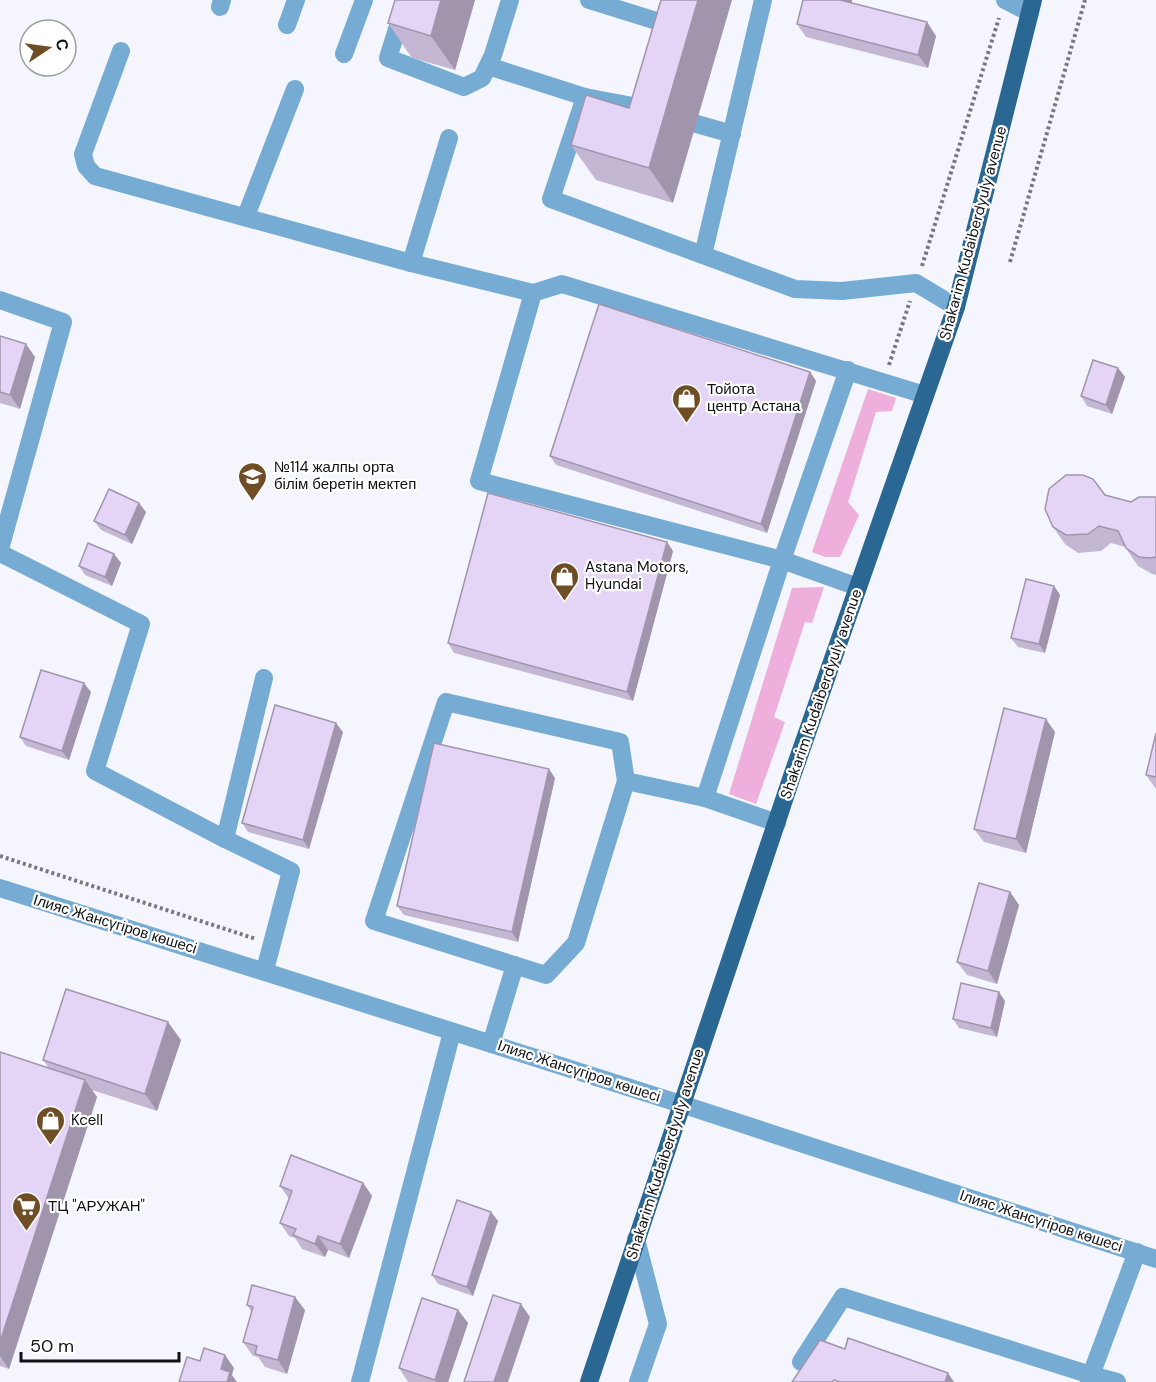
<svg xmlns="http://www.w3.org/2000/svg" width="1156" height="1382" viewBox="0 0 1156 1382" font-family="'DM Sans',sans-serif">
	<style>
		.green { fill: #eeafdc }
		.lines { fill: none; stroke-linecap: round; stroke-linejoin: round }
		.path { stroke: #77787d; stroke-width: 4; stroke-dasharray: 3 3; stroke-linecap: butt }
		.minor { stroke: #76abd4; stroke-width: 18 }
		.major { stroke: #2a6792; stroke-width: 18 }
		.wall { fill: #c4b7d4 }
		.shaded-wall { fill: #a095ad }
		.building { fill: #e4d5f7; stroke: #a095ad; stroke-width: 1.5 }
		.labels { text-anchor: middle; stroke-width: 4.5; stroke-linejoin: round; paint-order: stroke }
		.street-label { font-size: 15px; fill: #101114; stroke: #fff }
		.poi-label { font-size: 15px; fill: #101114; stroke: #fff; text-anchor: start }
	</style>
	<rect width="100%" height="100%" fill="#f5f6fd"/>
	<g class="green">
		<polygon points="868,389 896,398 892,411 876,412 848,502 859,515 840,557 825,557 812,552"/>
		<polygon points="824,587 812,623 805,622 774,717 785,722 756,804 729,794 792,588"/>
	</g>
	<g class="lines">
		<g class="path">
			<polyline points="1010,262 1085,0"/>
			<polyline points="922,266 999,18"/>
			<polyline points="889,365 910,301"/>
			<polyline points="0,856 256,939"/>
		</g>
		<g class="minor">
			<polyline points="406,0 388,58 464,87 482,78 493,55 510,0"/>
			<polyline points="589,0 663,23 659,37"/>
			<polyline points="1005,0 1030,13"/>
			<polyline points="220,7 222,0"/>
			<polyline points="287,25 296,0"/>
			<polyline points="121,51 83,154 86,166 95,176 411,263 533,293"/>
			<polyline points="344,54 364,0"/>
			<polyline points="488,66 585,97 638,107 643,93"/>
			<polyline points="585,97 551,199 795,289 842,291 916,283 956,307"/>
			<polyline points="672,117 732,134"/>
			<polyline points="246,216 295,89"/>
			<polyline points="703,255 763,0"/>
			<polyline points="411,263 449,138"/>
			<polyline points="0,300 63,322 0,549"/>
			<polyline points="848,370 782,560 858,587"/>
			<polyline points="0,553 141,624 95,771 225,839"/>
			<polyline points="264,678 225,839 291,871 265,970"/>
			<polyline points="626,781 620,742 446,702 374,921 546,975 576,943 626,781 705,798 782,560 479,481 533,293 562,284 925,395"/>
			<polyline points="705,798 777,823"/>
			<polyline points="0,888 681,1104 1156,1259"/>
			<polyline points="491,1044 515,965"/>
			<polyline points="636,1239 658,1324 638,1382"/>
			<polyline points="801,1362 843,1297 1091,1375 1137,1252"/>
			<polyline points="360,1382 452,1032"/>
			<polyline points="1089,1382 1091,1375 1117,1382"/>
		</g>
		<polyline class="major" points="589,1382 792,776 956,307 1033,0"/>
	</g>
	<g class="wall">
		<polygon points="395,0 475,0 455,70 412,58 388,23"/>
		<polygon points="803,0 852,0 852,3 936,36 928,68 806,37 797,24"/>
		<polygon points="629,108 673,203 596,180 571,145"/>
		<polygon points="0,336 35,357 20,409 0,403"/>
		<polygon points="1118,368 1125,377 1112,414 1087,406 1081,396"/>
		<polygon points="810,372 816,381 767,533 556,465 550,456"/>
		<polygon points="1105,495 1131,502 1156,497 1156,575 1152,574 1138,566 1125,547 1111,543 1101,551 1078,553 1065,544 1053,527"/>
		<polygon points="146,512 132,544 101,530 94,521"/>
		<polygon points="673,551 633,701 454,653 448,643"/>
		<polygon points="114,554 121,563 112,586 85,575 79,566"/>
		<polygon points="1054,586 1060,595 1045,653 1018,647 1011,638"/>
		<polygon points="91,692 69,760 26,746 20,737"/>
		<polygon points="343,732 309,849 248,832 242,823"/>
		<polygon points="1055,732 1026,853 984,842 974,829"/>
		<polygon points="1156,733 1156,789 1146,775"/>
		<polygon points="555,778 518,942 404,915 397,906"/>
		<polygon points="1010,892 1019,905 997,984 967,975 957,962"/>
		<polygon points="1005,1001 997,1037 959,1028 953,1019"/>
		<polygon points="181,1040 157,1111 92,1090 97,1097 9,1369 0,1366 0,1052 49,1068 43,1060"/>
		<polygon points="363,1183 372,1196 349,1258 328,1250 325,1257 302,1249 295,1238 289,1236 280,1223 289,1199 280,1186"/>
		<polygon points="491,1212 498,1221 473,1296 438,1284 432,1275"/>
		<polygon points="247,1305 305,1310 287,1374 265,1367 258,1357 253,1356 243,1342 252,1312"/>
		<polygon points="458,1310 468,1323 448,1382 408,1382 399,1368"/>
	</g>
	<g class="shaded-wall">
		<polygon points="441,0 475,0 455,70 431,36"/>
		<polygon points="698,0 732,0 673,203 649,168"/>
		<polygon points="840,0 852,0 849,13"/>
		<polygon points="927,22 936,36 928,68 918,55"/>
		<polygon points="26,344 35,357 20,409 10,395"/>
		<polygon points="1118,368 1125,377 1112,414 1106,405"/>
		<polygon points="810,372 816,381 767,533 761,524"/>
		<polygon points="139,503 146,512 132,544 125,535"/>
		<polygon points="667,542 673,551 633,701 627,692"/>
		<polygon points="114,554 121,563 112,586 105,577"/>
		<polygon points="1054,586 1060,595 1045,653 1039,644"/>
		<polygon points="84,683 91,692 69,760 62,751"/>
		<polygon points="1046,719 1055,732 1026,853 1016,839"/>
		<polygon points="336,723 343,732 309,849 303,840"/>
		<polygon points="549,769 555,778 518,942 512,932"/>
		<polygon points="1010,892 1019,905 997,984 988,971"/>
		<polygon points="999,992 1005,1001 997,1037 991,1028"/>
		<polygon points="168,1022 181,1040 157,1111 145,1094"/>
		<polygon points="85,1080 97,1097 9,1369 0,1356 0,1342"/>
		<polygon points="363,1183 372,1196 349,1258 340,1244"/>
		<polygon points="491,1212 498,1221 473,1296 467,1287"/>
		<polygon points="318,1236 328,1250 325,1257 315,1244"/>
		<polygon points="295,1297 305,1310 287,1374 278,1360"/>
		<polygon points="521,1304 530,1317 508,1382 494,1382"/>
		<polygon points="458,1310 468,1323 448,1382 436,1382 435,1380"/>
		<polygon points="225,1355 234,1368 232,1375 237,1382 227,1382 221,1369"/>
		<polygon points="948,1373 954,1382 945,1382"/>
	</g>
	<g class="building">
		<polygon points="395,0 441,0 431,36 388,23"/>
		<polygon points="661,0 698,0 649,168 571,145 586,95 629,108"/>
		<polygon points="803,0 840,0 927,22 918,55 797,24"/>
		<polygon points="599,304 810,372 761,524 550,456"/>
		<polygon points="0,336 26,344 10,395 0,392"/>
		<polygon points="1093,360 1118,368 1106,405 1081,396"/>
		<polygon points="1066,475 1083,475 1093,479 1105,495 1131,502 1139,497 1156,497 1156,557 1150,558 1139,557 1126,548 1118,531 1099,526 1088,534 1066,535 1053,527 1045,509 1049,489"/>
		<polygon points="109,489 139,503 125,535 94,521"/>
		<polygon points="488,493 667,542 627,692 448,643"/>
		<polygon points="88,543 114,554 105,577 79,566"/>
		<polygon points="1026,579 1054,586 1039,644 1011,638"/>
		<polygon points="41,670 84,683 62,751 20,737"/>
		<polygon points="275,705 336,723 303,840 242,823"/>
		<polygon points="1004,708 1046,719 1016,839 974,829"/>
		<polygon points="1156,733 1156,777 1146,775"/>
		<polygon points="434,743 549,769 512,932 397,906"/>
		<polygon points="979,883 1010,892 988,971 957,962"/>
		<polygon points="961,983 999,992 991,1028 953,1019"/>
		<polygon points="66,989 168,1022 145,1094 43,1060"/>
		<polygon points="0,1052 85,1080 0,1342"/>
		<polygon points="291,1155 363,1183 340,1244 318,1236 315,1244 293,1235 296,1229 280,1223 292,1191 280,1186"/>
		<polygon points="457,1200 491,1212 467,1287 432,1275"/>
		<polygon points="252,1285 295,1297 278,1360 255,1354 257,1346 243,1342 253,1307 247,1305"/>
		<polygon points="493,1295 521,1304 494,1382 464,1382"/>
		<polygon points="422,1298 458,1310 435,1380 399,1368"/>
		<polygon points="848,1338 948,1373 945,1382 840,1382 834,1380 832,1382 792,1382 820,1340 845,1349"/>
		<polygon points="204,1348 225,1355 221,1369 230,1372 227,1382 179,1382 187,1357 200,1361"/>
	</g>
	<defs>
		<symbol id="shop-pin" viewBox="-11 -11 22 30"><path d="M0 17L-7.5 6A9.5 9.5 0 1 1 7.5 6Z" fill="#6f4e25" stroke="#fff"/><path d="M-5-2.5h2.3a2.7 3.5 0 0 1 5.4 0H5L5.5 6h-11ZM-1.5-2.5h3a1.5 2.3 0 0 0-3 0Z" fill="#fff"/></symbol>
		<symbol id="school-pin" viewBox="-11 -11 22 30"><path d="M0 17L-7.5 6A9.5 9.5 0 1 1 7.5 6Z" fill="#6f4e25" stroke="#fff"/><path d="M0-5L7-2L0 1L-7-2ZM-4 1L0 2.5L4 1V4Q0 6-4 4Z" fill="#fff"/></symbol>
		<symbol id="supermarket-pin" viewBox="-11 -11 22 30"><path d="M0 17L-7.5 6A9.5 9.5 0 1 1 7.5 6Z" fill="#6f4e25" stroke="#fff"/><path d="M-6-5.5h2.5l.6 2H6L4.5 2H-2.5L-4.4-4H-6ZM-1.5 3.2a1.3 1.3 0 1 0 .1 0ZM3 3.2a1.3 1.3 0 1 0 .1 0Z" fill="#fff"/></symbol>
	</defs>
	<g fill-rule="evenodd">
		<use href="#shop-pin" x="670" y="382" width="33" height="45"/>
		<use href="#school-pin" x="236" y="460" width="33" height="45"/>
		<use href="#shop-pin" x="548" y="560" width="33" height="45"/>
		<use href="#shop-pin" x="34" y="1104" width="33" height="45"/>
		<use href="#supermarket-pin" x="10" y="1190" width="33" height="45"/>
	</g>
	<g class="labels">
		<g class="street-label">
			<text transform="translate(973 233) rotate(-75)" y="5">Shakarim Kudaiberdyuly avenue</text>
			<text transform="translate(821 694) rotate(-71)" y="5">Shakarim Kudaiberdyuly avenue</text>
			<text transform="translate(115 924) rotate(17)" y="5">Ілияс Жансүгіров көшесі</text>
			<text transform="translate(579 1071) rotate(18)" y="5">Ілияс Жансүгіров көшесі</text>
			<text transform="translate(665 1154) rotate(-72)" y="5">Shakarim Kudaiberdyuly avenue</text>
			<text transform="translate(1041 1221) rotate(18)" y="5">Ілияс Жансүгіров көшесі</text>
		</g>
		<g class="poi-label">
			<text x="707" y="394">Тойота<tspan x="707" dy="17">центр Астана</tspan></text>
			<text x="274" y="472">№114 жалпы орта<tspan x="274" dy="17">білім беретін мектеп</tspan></text>
			<text x="585" y="572">Astana Motors,<tspan x="585" dy="17">Hyundai</tspan></text>
			<text x="71" y="1125">Kcell</text>
			<text x="48" y="1211">ТЦ "АРУЖАН"</text>
		</g>
	</g>
	<g transform="translate(48 48) rotate(77)"><circle r="28" fill="#ffffff" stroke="#9fa0a1" stroke-width="1.5"/>
	<path d="M0-4.5L10 22L0 15L-10 22Z" fill="#6f4e25"/>
	<text y="-9" font-size="16" font-weight="bold" text-anchor="middle" fill="#101114">С</text>
	</g>
	<path d="M21 1352v9h158v-9" fill="none" stroke="#101114" stroke-width="3"/>
	<text x="30" y="1352" font-size="18" fill="#101114" stroke="#ffffff" stroke-width="4.5" paint-order="stroke">50 m</text>
</svg>
